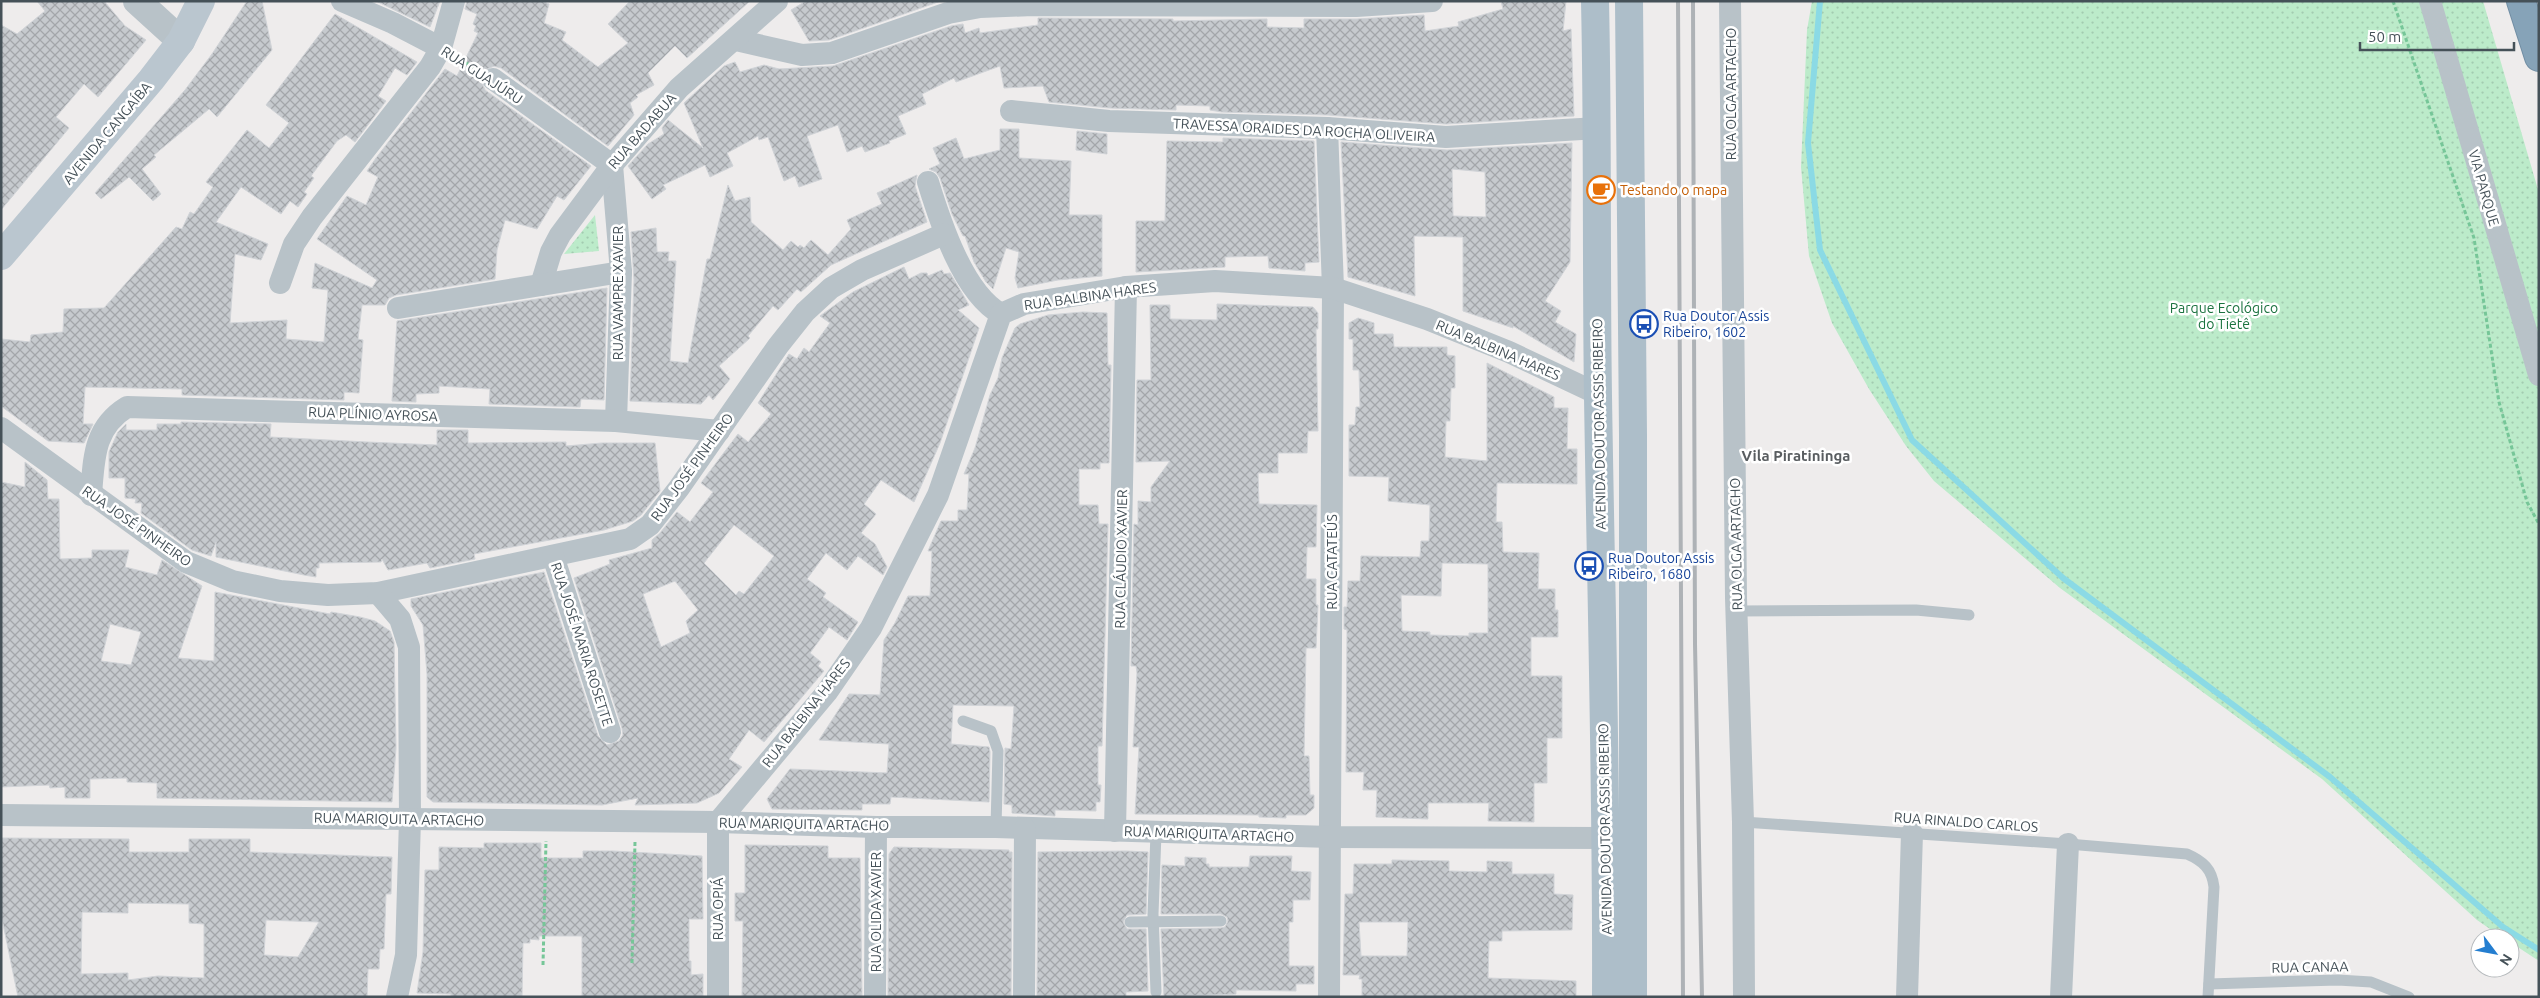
<svg xmlns="http://www.w3.org/2000/svg" width="2540" height="998" viewBox="0 0 2540 998" font-family="Ubuntu,sans-serif">
	<style>
		.park { fill: url(#park-dots) }
		.lines { fill: none; stroke-linecap: round; stroke-linejoin: round }
		.stream { stroke: #8bdae5; stroke-width: 6 }
		.building { fill: url(#building-cross-hatch); stroke: #d0d3d7; fill-rule: evenodd }
		.motorway-casing { stroke: #718ea4; stroke-width: 30 }
		.path { stroke: #76c698; stroke-width: 3; stroke-dasharray: 4 2.5; stroke-linecap: butt }
		.service { stroke: #b8c2c8; stroke-width: 11 }
		.minor { stroke: #b8c2c8; stroke-width: 22 }
		.tertiary { stroke: #b8c2c8; stroke-width: 28 }
		.secondary { stroke: #bac6cf; stroke-width: 28 }
		.primary { stroke: #adbec9; stroke-width: 28 }
		.motorway { stroke: #86a3b8; stroke-width: 28 }
		.rail { stroke: #aeb2b6; stroke-width: 4 }
		.labels { text-anchor: middle; stroke-width: 5; stroke-linejoin: round; paint-order: stroke }
		.street-label { font-size: 14px; fill: #455158; stroke: #fff }
		.food-label { font-size: 14px; fill: #c56008; stroke: #fff; text-anchor: start }
		.park-label { font-size: 14px; fill: #1c7340; stroke: #fff }
		.transit-label { font-size: 14px; fill: #164399; stroke: #fff; text-anchor: start }
		.neighbourhood-label { font-size: 15px; font-weight: bold; fill: #595d60; stroke: #fff }
	</style>
	<defs>
		<pattern id="park-dots" width="8" height="8" patternUnits="userSpaceOnUse" patternTransform="scale(1.25)"><rect width="8" height="8" fill="#bcebca"/><path d="M2 2h.1M6 6h.1" fill="none" stroke="#a3cbb0" stroke-width="1.8" stroke-linecap="round"/></pattern>
		<pattern id="building-cross-hatch" width="8" height="8" patternUnits="userSpaceOnUse" patternTransform="scale(1.25)"><rect width="8" height="8" fill="#c6cace"/><path d="M0 0l8 8M0 8l8-8" fill="none" stroke="#a3a6aa"/></pattern>
	</defs>
	<rect width="100%" height="100%" fill="#eeecec"/>
	<g class="park">
		<polygon points="1812,1 2483,1 2539,193 2539,961 2510,942 2510,938 2503,938 2477,920 2322,779 2060,588 1934,481 1906,446 1869,389 1832,323 1809,256 1801,167 1807,30"/>
		<polygon points="595,215 599,251 564,254"/>
	</g>
	<g class="lines">
		<polyline class="stream" points="1820,1 1808,143 1820,250 1912,440 2063,578 2330,777 2503,927 2539,950"/>
	</g>
	<g class="building">
		<polygon points="37,1 104,1 125,26 146,40 98,97 84,84 56,117 69,128 1,210 1,25 17,34 45,11"/>
		<polygon points="247,1 262,1 272,50 217,117 209,109 154,155 156,157 142,169 161,194 153,201 129,177 101,199 95,193 185,90 212,54"/>
		<polygon points="376,1 440,1 430,27"/>
		<polygon points="467,1 541,1 549,4 544,23 566,32 562,40 598,67 628,43 608,24 630,1 750,1 687,58 675,46 648,73 654,85 636,95 638,97 630,103 634,115 608,146 501,68 494,66 483,71 480,78 485,90 591,166 564,200 557,196 537,229 505,220 497,250 495,279 396,295 389,298 385,305 362,305 358,339 363,340 359,393 344,392 344,400 182,395 182,389 85,387 83,424 93,424 84,443 48,441 1,406 1,339 30,342 31,335 63,332 64,309 104,308 176,227 182,229 190,212 194,214 213,187 206,182 247,130 269,148 289,123 266,105 335,14 417,62 407,75 395,68 378,96 386,101 355,142 346,135 337,141 311,176 314,178 304,192 307,194 298,207 290,201 281,214 241,187 216,222 268,244 261,260 235,254 230,323 287,320 286,339 324,342 328,290 312,288 315,263 372,288 377,280 317,239 347,196 366,205 378,177 367,171 376,158 445,69 457,76 478,33 474,31 476,26 473,24 477,14 465,9"/>
		<polygon points="806,1 941,1 829,40 809,41 791,10"/>
		<polygon points="1501,1 1566,1 1563,31 1571,29 1574,116 1446,124 1328,115 1222,112 1210,110 1210,106 1176,105 1176,110 1110,108 1049,102 1043,86 1004,88 1000,66 956,82 954,78 922,94 926,104 898,116 906,134 889,141 890,143 865,152 862,146 847,152 838,125 807,136 822,179 799,187 795,176 784,181 768,137 759,140 758,136 727,153 733,166 710,177 705,165 663,185 666,189 652,199 628,166 648,144 664,134 662,128 668,120 703,148 684,103 724,66 735,62 740,72 764,65 779,69 833,66 951,26 963,24 965,33 979,28 980,33 1038,25 1038,18 1173,19 1173,21 1267,19 1267,27 1304,28 1304,19 1357,19 1424,15 1425,31 1459,26 1458,22 1503,9"/>
		<polygon points="1000,129 1019,129 1019,158 1071,161 1069,215 1102,215 1102,276 1058,280 1018,288 1015,278 1019,252 1006,248 993,289 986,282 974,262 965,236 963,236 952,214 940,178 936,172 929,169 940,164 933,148 956,138 964,159 1000,150"/>
		<polygon points="1077,131 1107,134 1107,154 1076,150"/>
		<polygon points="1223,138 1314,141 1319,262 1305,263 1305,271 1269,268 1268,256 1225,257 1225,267 1136,272 1136,221 1165,221 1167,141 1223,142"/>
		<path d="M1341 142 1447 150 1572 143 1570 262 1545 301 1561 311 1555 322 1576 334 1574 362 1513 326V328L1463 311V237L1414 236 1415 296 1348 277ZM1452 169 1485 172 1486 217 1453 216Z"/>
		<polygon points="917,175 915,186 927,222 831,265 801,292 797,289 778,310 773,306 748,336 750,338 719,366 730,379 713,400 709,395 701,404 630,401 634,280 631,232 656,228 657,252 669,252 668,261 676,261 670,361 688,363 707,259 710,259 728,185 735,201 750,197 751,222 783,250 791,241 798,247 800,245 804,248 811,240 828,255 851,229 847,220 882,204 877,193"/>
		<path d="M904 267 909 279 921 273H927L928 276 942 270 944 274 950 273 969 305 958 310 979 328 940 443 914 502 881 480 864 504 876 514 861 533 875 544 887 567 883 575 858 556 847 570 826 553 807 579 826 593 823 597 858 622 847 640 829 627 810 653 821 662 818 666 824 671 764 742 749 730 729 759 742 767 719 793 697 803 635 805 638 798 602 805 433 802 427 797V674L423 625 411 606V599L544 572 598 736 607 745 619 741 623 735 622 728 574 578 610 564 609 560 652 548V540L660 533 677 512 690 522 713 492 701 483 738 434 748 442 771 414 758 403 789 354 797 359 804 348 809 352 830 323 820 316 853 292ZM734 525 774 556 744 594 739 591 736 595 704 563ZM675 581 698 610 686 621 690 633 661 647 643 594Z"/>
		<polygon points="607,288 604,400 581,399 580,407 489,404 490,389 439,386 439,393 416,394 416,402 392,401 397,321"/>
		<polygon points="1217,304 1313,307 1318,313 1318,329 1316,329 1318,431 1308,431 1307,453 1278,453 1278,473 1258,473 1259,504 1317,505 1316,547 1307,547 1306,579 1316,579 1316,605 1318,605 1316,648 1306,648 1304,756 1309,756 1310,795 1314,795 1314,808 1306,815 1286,815 1286,818 1259,817 1259,815 1135,814 1139,747 1133,747 1137,673 1136,666 1131,666 1134,524 1138,525 1138,501 1151,502 1151,487 1170,461 1136,462 1137,380 1151,380 1150,305 1170,305 1170,319 1217,320"/>
		<polygon points="1083,312 1107,313 1108,365 1111,365 1109,463 1100,463 1100,469 1079,469 1079,505 1098,505 1099,524 1108,524 1102,746 1098,746 1098,785 1101,785 1100,802 1096,802 1096,811 1055,810 1055,816 1012,813 1012,805 1004,804 1005,748 1011,749 1014,706 953,705 951,744 989,747 990,752 989,802 891,797 890,804 862,804 862,810 772,809 767,799 790,769 887,773 889,744 819,740 849,694 880,695 884,640 895,623 908,596 930,596 932,551 928,551 941,521 958,521 958,510 967,510 969,474 964,474 975,448 990,395 998,378 1002,358 1015,328 1020,324 1048,315"/>
		<path d="M1358 318 1374 323V334H1393L1394 347H1447V355L1455 356V388H1451L1450 421H1446L1445 457 1487 461V363L1554 397V408H1568L1567 449H1577V484L1497 483 1496 522H1502L1503 552 1539 553 1538 589H1555V610H1558V637H1531V676H1562V738H1547V783H1534V822L1488 821 1489 803H1428V819L1376 817 1377 790H1363L1364 772H1346L1347 630 1344 629V607H1347L1348 581H1360L1361 556 1420 557 1421 541H1429L1430 505 1388 501 1389 477 1349 476V425H1355L1356 407H1360L1359 370H1353V339H1349V323ZM1442 563 1488 564V633H1469V636L1430 635V632L1402 631 1401 595 1441 596Z"/>
		<polygon points="181,422 271,424 270,437 367,442 437,445 437,430 468,430 468,443 566,442 566,446 602,443 655,443 660,491 641,515 633,521 604,530 474,554 475,559 430,568 427,563 388,570 382,559 381,562 319,563 319,568 316,568 316,577 304,575 216,557 216,542 211,556 192,550 141,513 142,503 135,503 136,499 125,498 125,478 109,478 109,452 118,432 126,424 126,430 157,430 157,424 181,424"/>
		<path d="M25 462 47 480 48 499H59L60 559 92 558V550H129L125 567 157 575 162 560 202 586 178 658 214 661 215 592 330 614 331 612 360 617 375 621 390 631 394 642 396 748 392 802 157 798V783L127 782V778L90 779V798H65V787L50 788 49 785 1 787V482L25 487ZM110 624 141 632 131 665 101 661Z"/>
		<path d="M1 838 129 839V852H189V839H250V852L392 857 391 894H386L384 949H380L379 969H368L367 997H18L1 914ZM128 903 189 904V923L204 924V978L158 976 128 980V973L81 974 82 912 128 913ZM266 920 319 922 298 957 264 955Z"/>
		<polygon points="484,843 541,843 541,858 583,858 583,851 613,851 702,856 703,919 689,919 689,961 691,961 691,975 703,974 703,997 582,997 582,936 539,936 539,940 530,939 530,943 523,943 522,997 451,997 451,994 417,993 423,952 425,870 439,870 439,847 484,848"/>
		<polygon points="745,845 828,846 828,858 860,858 862,997 742,997 743,921 735,921 735,893 745,893"/>
		<polygon points="894,847 1009,850 1009,852 1012,852 1011,997 888,997 889,854"/>
		<polygon points="1126,851 1148,852 1146,914 1127,915 1123,922 1127,929 1146,929 1148,991 1126,992 1126,997 1037,997 1038,852"/>
		<polygon points="1250,856 1292,856 1291,871 1311,872 1310,900 1293,900 1293,922 1289,922 1289,966 1314,966 1314,984 1296,984 1296,991 1236,990 1236,994 1164,997 1161,929 1221,928 1225,927 1228,921 1227,917 1221,914 1161,914 1162,865 1185,866 1185,857 1206,858 1206,864 1209,864 1209,867 1249,867"/>
		<path d="M1392 860 1449 861V871L1487 872V861L1512 862V874H1554V894L1573 895 1572 930 1502 931V941H1489L1488 978 1576 981V997H1362V979H1359L1360 975H1343L1345 894H1353L1354 864H1392ZM1359 922H1408L1407 956H1361Z"/>
	</g>
	<g class="lines">
		<defs>
			<polyline id="motorway" points="2521,1 2539,57"/>
		</defs>
		<use href="#motorway" class="motorway-casing"/>
		<g class="path">
			<polyline points="2393,1 2474,238 2499,402 2527,502 2539,524"/>
			<polyline points="459,59 475,68"/>
			<polyline points="632,963 635,842"/>
			<polyline points="543,965 546,841"/>
		</g>
		<g class="service">
			<polyline points="1737,611 1916,610 1969,615"/>
			<polyline points="963,721 991,731 998,751 996,827"/>
			<path d="M1743 822 2068 844 2187 854C2203 861 2212 869 2214 887L2208 997"/>
			<polyline points="1156,833 1153,914 1156,992"/>
			<polyline points="1130,922 1221,921"/>
			<polyline points="2209,984 2338,980 2371,982 2409,997"/>
		</g>
		<g class="minor">
			<polyline points="342,1 393,23 441,48"/>
			<polyline points="1730,1 1736,598 1743,822 1744,997"/>
			<polyline points="2430,1 2539,375"/>
			<polyline points="736,40 802,55 832,53 948,13 980,7 1033,5 1356,6 1432,1"/>
			<polyline points="493,79 612,165"/>
			<polyline points="1011,111 1109,121 1327,128 1446,137 1598,128"/>
			<polyline points="1327,128 1333,288 1329,997"/>
			<polyline points="612,165 621,272 616,421"/>
			<path d="M928 182C940 221 963 293 1001 314"/>
			<polyline points="280,283 294,244 312,217 430,67 441,48 454,1"/>
			<polyline points="541,285 551,252 560,235 612,165 679,88 777,1"/>
			<polyline points="398,308 621,272"/>
			<polyline points="1,428 186,562 232,581 280,591 328,595 378,593 630,539 650,525 679,488 778,346 805,312 831,288 862,270 944,234"/>
			<path d="M91 495C94 459 93 428 127 407L616 421 719 431"/>
			<polyline points="553,556 610,732"/>
			<polyline points="378,593 400,619 409,647 410,819 406,955 397,997"/>
			<polyline points="1,815 718,822 876,827 996,827 1331,837 1607,838"/>
			<polyline points="718,822 827,692 871,628 938,495 1001,314 1024,304 1126,287 1215,281 1333,288 1427,319 1509,352 1598,394"/>
			<polyline points="1115,831 1126,287"/>
			<polyline points="718,997 718,822"/>
			<polyline points="875,997 876,827"/>
			<polyline points="1024,997 1025,829"/>
			<polyline points="1907,997 1912,833"/>
			<polyline points="2061,997 2068,844"/>
		</g>
		<polyline class="tertiary" points="137,1 181,41"/>
		<polyline class="secondary" points="1,256 151,80 181,41 201,1"/>
		<g class="primary">
			<path d="M1595 1C1598 133 1596 265 1598 396 1601 597 1607 797 1606 997"/>
			<polyline points="1629,1 1633,435 1633,997"/>
		</g>
		<use href="#motorway" class="motorway"/>
		<g class="rail">
			<polyline points="1678,1 1683,997"/>
			<polyline points="1693,1 1695,644 1702,997"/>
		</g>
	</g>
	<defs>
		<symbol id="cafe-ring" viewBox="-11 -11 22 22"><circle r="9.5" fill="#fff" stroke="#e8710a" stroke-width="1.5"/><path d="M-5.5-4.5H6V0H3Q3 3.5 0 3.5H-2.5Q-5.5 3.5-5.5 0ZM3-3.2v2h1.7v-2ZM-6 4.5H4V6H-6Z" fill="#e8710a"/></symbol>
		<symbol id="bus-ring" viewBox="-11 -11 22 22"><circle r="9.5" fill="#fff" stroke="#1a4fb4" stroke-width="1.5"/><path d="M-5-6H5V4H4V6H2V4H-2V6H-4V4H-5ZM-3.5-4V0h7V-4ZM-3.5 1.2v1.5H-2V1.2ZM2 1.2v1.5H3.5V1.2Z" fill="#1a4fb4"/></symbol>
	</defs>
	<g fill-rule="evenodd">
		<use href="#cafe-ring" x="1585" y="174" width="32" height="32"/>
		<use href="#bus-ring" x="1628" y="308" width="32" height="32"/>
		<use href="#bus-ring" x="1573" y="550" width="32" height="32"/>
	</g>
	<g class="labels">
		<g class="street-label">
			<text transform="translate(482 75) rotate(33)" y="5">RUA GUAJÚRU</text>
			<text transform="translate(1731 94) rotate(-90)" y="5">RUA OLGA ARTACHO</text>
			<text transform="translate(1304 130) rotate(3)" y="5">TRAVESSA ORAIDES DA ROCHA OLIVEIRA</text>
			<text transform="translate(642 131) rotate(-49)" y="5">RUA BADABUA</text>
			<text transform="translate(107 133) rotate(-50)" y="5">AVENIDA CANGAÍBA</text>
			<text transform="translate(2484 188) rotate(74)" y="5">VIA PARQUE</text>
			<text transform="translate(618 293) rotate(-90)" y="5">RUA VAMPRE XAVIER</text>
			<text transform="translate(1090 296) rotate(-8)" y="5">RUA BALBINA HARES</text>
			<text transform="translate(1498 350) rotate(23)" y="5">RUA BALBINA HARES</text>
			<text transform="translate(373 414) rotate(2)" y="5">RUA PLÍNIO AYROSA</text>
			<text transform="translate(1599 424) rotate(-91)" y="5">AVENIDA DOUTOR ASSIS RIBEIRO</text>
			<text transform="translate(692 467) rotate(-54)" y="5">RUA JOSÉ PINHEIRO</text>
			<text transform="translate(137 526) rotate(35)" y="5">RUA JOSÉ PINHEIRO</text>
			<text transform="translate(1736 544) rotate(-91)" y="5">RUA OLGA ARTACHO</text>
			<text transform="translate(1121 559) rotate(-89)" y="5">RUA CLÁUDIO XAVIER</text>
			<text transform="translate(1332 562) rotate(-90)" y="5">RUA CATATEÚS</text>
			<text transform="translate(582 644) rotate(72)" y="5">RUA JOSÉ MARIA ROSETTE</text>
			<text transform="translate(806 713) rotate(-52)" y="5">RUA BALBINA HARES</text>
			<text transform="translate(399 819) rotate(1)" y="5">RUA MARIQUITA ARTACHO</text>
			<text transform="translate(1966 822) rotate(4)" y="5">RUA RINALDO CARLOS</text>
			<text transform="translate(804 824) rotate(1)" y="5">RUA MARIQUITA ARTACHO</text>
			<text transform="translate(1605 829) rotate(-91)" y="5">AVENIDA DOUTOR ASSIS RIBEIRO</text>
			<text transform="translate(1209 834) rotate(2)" y="5">RUA MARIQUITA ARTACHO</text>
			<text transform="translate(718 909) rotate(-90)" y="5">RUA OPIÁ</text>
			<text transform="translate(876 912) rotate(-90)" y="5">RUA OLIDA XAVIER</text>
			<text transform="translate(2310 967) rotate(-1)" y="5">RUA CANAA</text>
		</g>
		<g class="food-label">
			<text x="1620" y="195">Testando o mapa</text>
		</g>
		<g class="park-label">
			<text x="2224" y="313">Parque Ecológico<tspan x="2224" dy="16">do Tietê</tspan></text>
		</g>
		<g class="transit-label">
			<text x="1663" y="321">Rua Doutor Assis<tspan x="1663" dy="16">Ribeiro, 1602</tspan></text>
			<text x="1608" y="563">Rua Doutor Assis<tspan x="1608" dy="16">Ribeiro, 1680</tspan></text>
		</g>
		<g class="neighbourhood-label">
			<text x="1796" y="461">Vila Piratininga</text>
		</g>
	</g>
	<rect width="2540" height="998" fill="none" stroke="#455158" stroke-width="5"/>
	<g transform="translate(2495 953) rotate(122)"><circle r="24" fill="#ffffff" stroke="#b5b9bc"/>
	<path d="M0-4L9 19L0 12L-9 19Z" fill="#247ed0"/>
	<text y="-8" font-size="14" font-weight="bold" text-anchor="middle" fill="#455158">N</text>
	</g>
	<path d="M2360 42v8h154v-8" fill="none" stroke="#455158" stroke-width="2.5"/>
	<text x="2368" y="42" font-size="15" fill="#455158" stroke="#ffffff" stroke-width="4" paint-order="stroke">50 m</text>
</svg>
